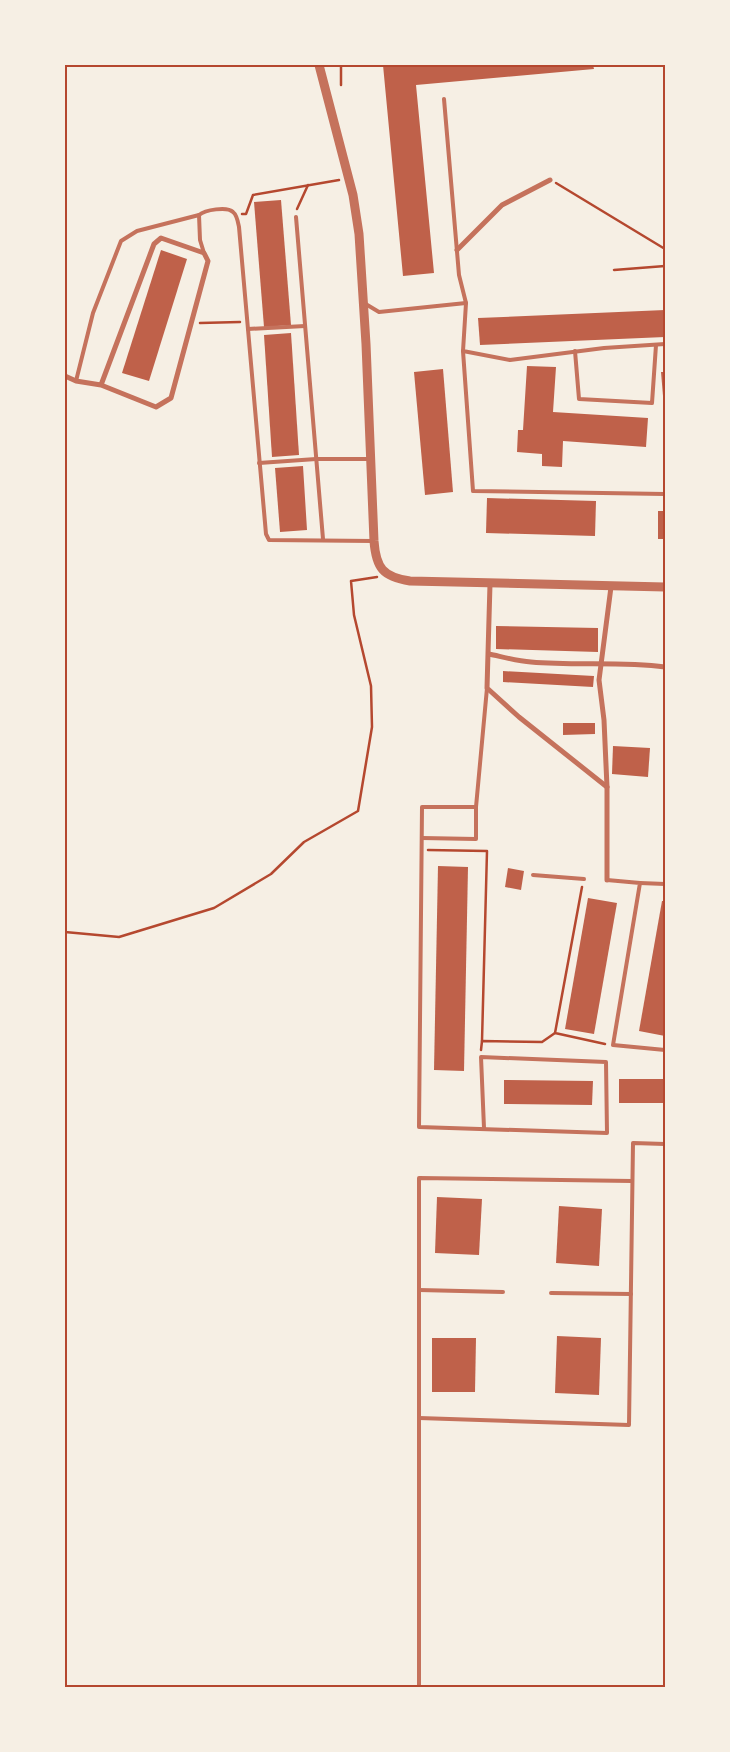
<svg xmlns="http://www.w3.org/2000/svg" width="730" height="1752" viewBox="0 0 730 1752" font-family="'Golos Text',sans-serif">
	<style>
		.building { fill: #bf614a }
		.lines { fill: none; stroke-linecap: round; stroke-linejoin: round }
		.path { stroke: #b5482f; stroke-width: 2.5 }
		.service { stroke: #c5725c; stroke-width: 4 }
		.minor { stroke: #c5725c; stroke-width: 5 }
		.tertiary { stroke: #c5725c; stroke-width: 9 }
		.neatline { fill: none; stroke: #b5482f; stroke-width: 2 }
	</style>
	<rect width="100%" height="100%" fill="#f6efe4"/>
	<g class="building">
		<polygon points="383,65 593,65 594,69 416,85 434,273 403,276"/>
		<polygon points="281,200 291,325 264,327 254,202"/>
		<polygon points="161,250 187,259 149,381 122,373"/>
		<polygon points="665,310 665,337 480,345 478,318"/>
		<polygon points="291,333 299,455 272,457 264,335"/>
		<polygon points="527,366 556,367 553,412 648,418 646,447 563,441 562,467 542,466 542,454 517,452 518,430 523,430"/>
		<polygon points="443,369 453,492 425,495 414,372"/>
		<polygon points="661,372 665,372 665,408 664,408"/>
		<polygon points="303,466 307,530 280,532 275,468"/>
		<polygon points="487,498 596,501 595,536 486,533"/>
		<rect x="658" y="511" width="7" height="28"/>
		<polygon points="496,626 598,628 598,652 496,649"/>
		<polygon points="503,671 594,676 593,687 503,682"/>
		<polygon points="563,723 595,723 595,734 563,735"/>
		<polygon points="613,746 650,748 648,777 612,774"/>
		<polygon points="438,866 468,867 464,1071 434,1070"/>
		<polygon points="508,868 524,871 521,890 505,887"/>
		<polygon points="588,898 617,903 594,1034 565,1029"/>
		<polygon points="662,901 665,901 665,1036 639,1031"/>
		<rect x="619" y="1079" width="46" height="24"/>
		<polygon points="504,1080 593,1081 592,1105 504,1104"/>
		<polygon points="437,1197 482,1199 479,1255 435,1253"/>
		<polygon points="559,1206 602,1209 599,1266 556,1263"/>
		<polygon points="557,1336 601,1338 599,1395 555,1393"/>
		<polygon points="432,1338 476,1338 475,1392 432,1392"/>
	</g>
	<g class="lines">
		<g class="path">
			<polyline points="341,85 341,65"/>
			<polyline points="556,183 665,249"/>
			<polyline points="297,209 308,185"/>
			<polyline points="242,214 246,214 253,195 339,180"/>
			<polyline points="614,270 665,266"/>
			<polyline points="200,323 240,322"/>
			<polyline points="428,850 487,851 482,1041"/>
			<polyline points="582,887 555,1033 605,1044"/>
			<polyline points="65,932 119,937 214,908 271,874 304,842 358,811 372,727 371,686 354,615 351,581 377,577"/>
			<polyline points="481,1050 482,1041 542,1042 555,1033"/>
		</g>
		<g class="service">
			<polyline points="296,217 323,539"/>
			<path d="M204 253 200 240 199 215C205 210 227 206 233 212 237 215 238 222 239 227L266 534 269 540 373 541"/>
			<polyline points="364,303 379,312 466,303 459,275 444,99"/>
			<polyline points="466,303 463,351 510,360 604,348 665,344"/>
			<polyline points="248,329 305,326"/>
			<polyline points="463,351 473,491 665,494"/>
			<polyline points="575,351 579,399 652,403 656,345"/>
			<polyline points="76,381 93,313 121,241 137,231 199,215"/>
			<polyline points="259,463 316,459 369,459"/>
			<polyline points="476,807 422,807 419,1127 607,1133 606,1062 481,1057 484,1128"/>
			<polyline points="422,838 476,839 476,807 487,688"/>
			<polyline points="533,875 584,879"/>
			<polyline points="607,880 640,883 613,1045 665,1050"/>
			<polyline points="640,883 665,884"/>
			<polyline points="419,1290 503,1292"/>
			<polyline points="551,1293 631,1294"/>
			<polyline points="419,1418 629,1425 633,1143 665,1144"/>
			<polyline points="419,1687 419,1178 632,1181"/>
		</g>
		<g class="minor">
			<polyline points="457,250 502,205 550,180"/>
			<polyline points="65,376 76,381 101,385 156,407 171,398 208,261 204,253 161,238 154,244 101,385"/>
			<polyline points="490,584 487,688 519,717 607,787"/>
			<path d="M489 654C503 657 517 661 531 662 576 666 620 661 665 667"/>
			<polyline points="607,880 607,787 604,720 599,680 611,587"/>
		</g>
		<path class="tertiary" d="M319 65 353 195 359 234 366 344 374 541C376 568 383 577 410 581L665 587"/>
	</g>
	<rect width="730" height="1752" fill="none" stroke="#f6efe4" stroke-width="132"/>
	<rect x="66" y="66" width="598" height="1620" class="neatline"/>
</svg>
